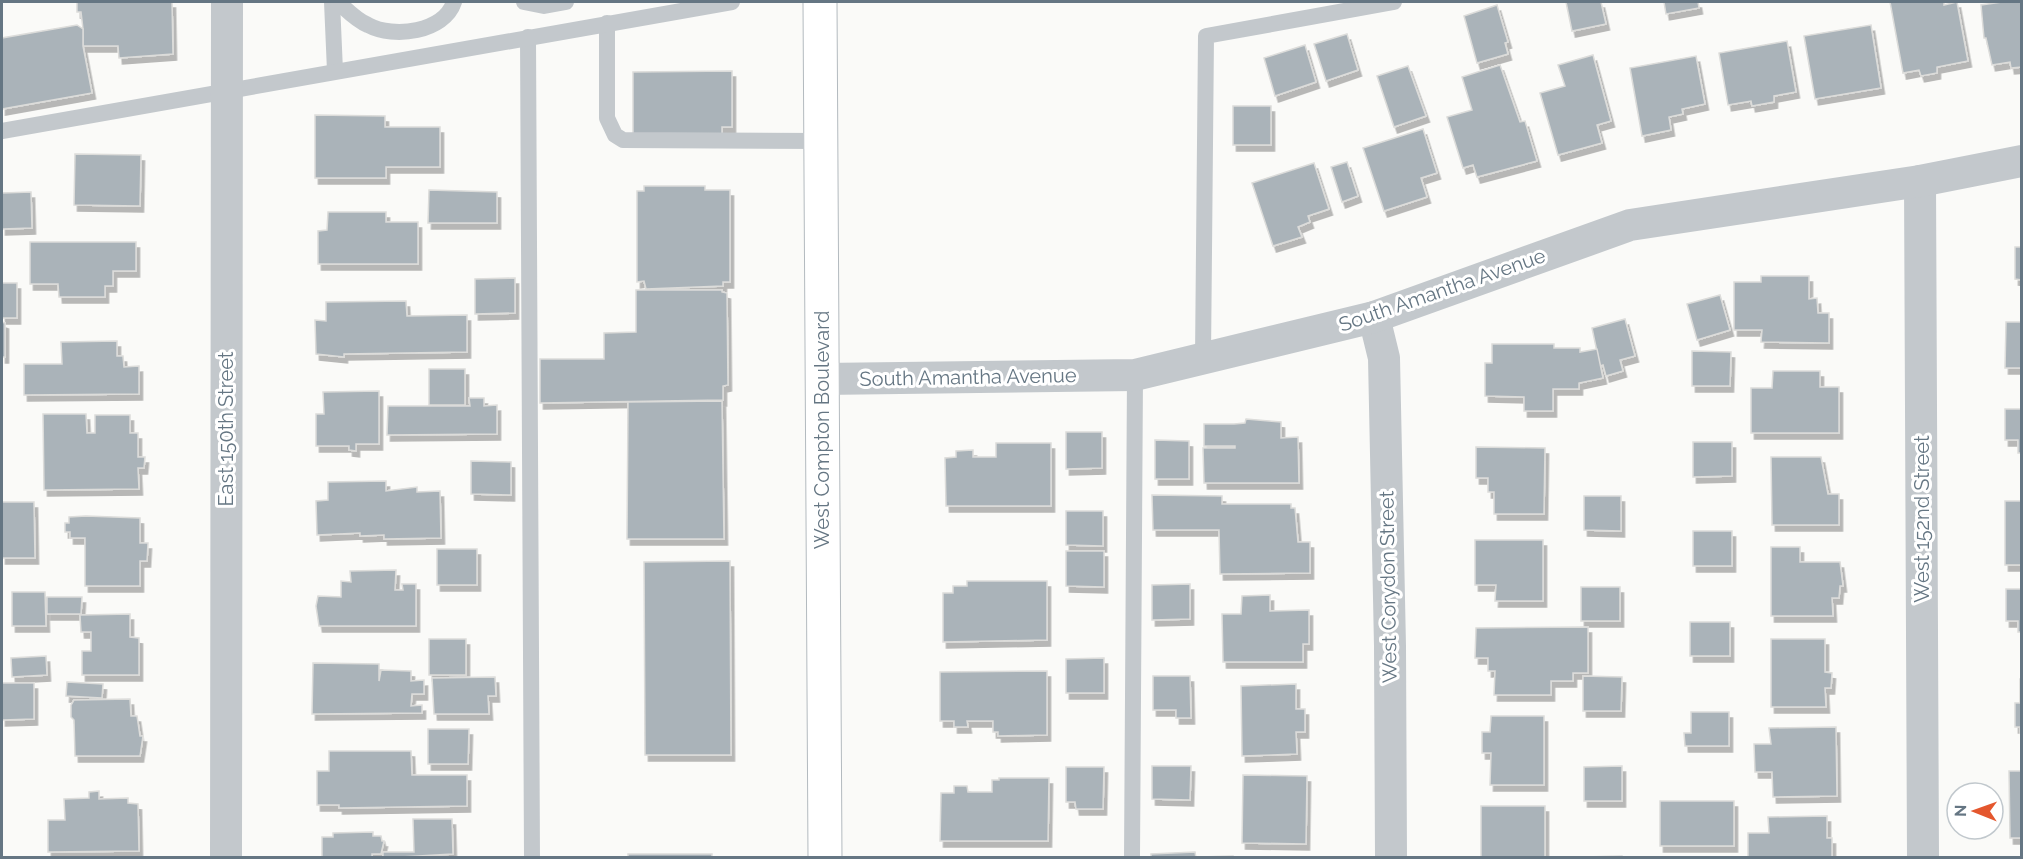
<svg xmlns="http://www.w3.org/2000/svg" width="2023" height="859" viewBox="0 0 2023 859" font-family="Raleway,sans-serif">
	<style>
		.building { fill: #aab3b9; stroke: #dcdcda; stroke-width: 1.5; filter: url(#shadow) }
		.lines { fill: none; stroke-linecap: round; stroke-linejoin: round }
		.secondary-casing { stroke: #b3babf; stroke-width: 35 }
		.service { stroke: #c3c8cc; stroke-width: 16 }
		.minor { stroke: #c3c8cc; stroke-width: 32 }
		.secondary { stroke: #fff; stroke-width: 33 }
		.labels { text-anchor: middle; stroke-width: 6; stroke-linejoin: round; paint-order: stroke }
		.street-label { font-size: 20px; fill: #657683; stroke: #fff }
	</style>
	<defs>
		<filter id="shadow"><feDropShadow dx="3.5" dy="6" stdDeviation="0" flood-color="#0004"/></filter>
	</defs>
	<rect width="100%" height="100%" fill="#fafaf8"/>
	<g class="building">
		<polygon points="77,2 172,2 173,54 119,58 118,46 83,46 83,29 81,12 77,12"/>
		<polygon points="1566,2 1601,2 1606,24 1572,31"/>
		<polygon points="1664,2 1698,2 1699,8 1666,14"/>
		<polygon points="1890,2 1944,2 1944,5 1957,2 1968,61 1937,67 1937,73 1921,76 1919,70 1903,73"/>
		<polygon points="2002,2 2022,2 2022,67 2011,68 2010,62 1992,65 1986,38 1984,38 1981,5"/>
		<polygon points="1497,5 1508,42 1505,43 1508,54 1477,63 1464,16"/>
		<polygon points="77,25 83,29 83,46 92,93 2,109 2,38"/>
		<polygon points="1871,25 1881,88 1815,99 1804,36"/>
		<polygon points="1347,34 1358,70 1326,81 1314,44"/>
		<polygon points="1787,41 1796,92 1774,96 1774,102 1752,106 1751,101 1728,105 1719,53"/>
		<polygon points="1305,45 1316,82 1275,96 1264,58"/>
		<polygon points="1593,55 1611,121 1597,125 1602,143 1558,155 1540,93 1565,86 1558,65"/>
		<polygon points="1696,56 1705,104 1682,109 1683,114 1669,117 1671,130 1642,136 1630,68"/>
		<polygon points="1500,65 1520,122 1525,121 1537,161 1477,177 1473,165 1463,168 1447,117 1472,110 1462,77"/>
		<polygon points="1408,66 1426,116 1394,127 1377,76"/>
		<polygon points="732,71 732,127 722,127 722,136 633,136 633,72"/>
		<rect x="1233" y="106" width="38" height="39"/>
		<polygon points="315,115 385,116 385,127 440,127 440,167 386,167 386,178 315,178"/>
		<polygon points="1423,129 1437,173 1421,178 1427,197 1384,211 1363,148"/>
		<polygon points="75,154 141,155 140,206 74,205"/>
		<polygon points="1347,162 1358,196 1342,202 1331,167"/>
		<polygon points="1314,163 1329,209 1308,216 1310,222 1298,227 1302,237 1273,246 1252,183"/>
		<polygon points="644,186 705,186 705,190 730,190 730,282 723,282 723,286 646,289 644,281 637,282 637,191 644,191"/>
		<polygon points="429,190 497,192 497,223 428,223"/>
		<polygon points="31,192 32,228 2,229 2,193"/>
		<polygon points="328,212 386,212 386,222 418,222 418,264 318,264 318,231 327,230"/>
		<polygon points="2021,229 2022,229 2022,280 2015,279 2015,247 2021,247"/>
		<polygon points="30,242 136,242 136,271 113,271 113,286 105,286 105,297 59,297 58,284 30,284"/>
		<polygon points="1761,276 1809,276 1809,299 1817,298 1818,313 1829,313 1829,343 1761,342 1762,330 1734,330 1734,282 1761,282"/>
		<polygon points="515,278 515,313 475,314 475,279"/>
		<rect x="2" y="283" width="15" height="35"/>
		<polygon points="636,290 722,290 722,292 727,293 728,385 723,386 723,400 540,403 540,359 604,359 604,333 636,332"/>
		<polygon points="1720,295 1730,330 1697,340 1687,304"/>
		<polygon points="406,301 407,316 467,315 467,352 344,354 344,357 316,354 315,320 326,321 326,302"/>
		<polygon points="1625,319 1635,356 1620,360 1623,371 1606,376 1603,365 1600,366 1592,328"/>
		<polygon points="2,322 5,323 5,357 2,357"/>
		<polygon points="2006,322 2022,322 2022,368 2005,368"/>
		<polygon points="117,341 117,356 123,356 124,367 139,366 139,394 24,395 24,364 62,364 61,342"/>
		<polygon points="1492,344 1554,344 1554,348 1580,348 1580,352 1597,349 1603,378 1579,383 1579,389 1553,389 1553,411 1524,411 1524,397 1485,396 1485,363 1492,363"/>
		<polygon points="1692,351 1731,352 1730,386 1692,386"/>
		<rect x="429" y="369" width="36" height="36"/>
		<polygon points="1773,371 1820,371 1820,387 1839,387 1839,433 1751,433 1751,388 1772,388"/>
		<polygon points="379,391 379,444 356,444 356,451 349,450 349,446 316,446 316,414 324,414 323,392"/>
		<polygon points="469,398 484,398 484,406 497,405 497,434 387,435 388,406 470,406"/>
		<polygon points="722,401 724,539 627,539 628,402"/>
		<polygon points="2005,409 2022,409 2022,453 2018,453 2018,440 2005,440"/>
		<polygon points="43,414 86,414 87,433 95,433 95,415 130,415 130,433 138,433 138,457 145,457 144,468 138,468 139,489 44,490"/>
		<polygon points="1246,419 1281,422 1281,438 1298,437 1299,483 1204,483 1203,448 1235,448 1235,446 1204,446 1204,424 1234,424 1245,423"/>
		<polygon points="1066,432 1102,432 1102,468 1066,469"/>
		<polygon points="1155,440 1189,441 1189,479 1155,479"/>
		<polygon points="1693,442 1732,442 1732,476 1693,477"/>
		<polygon points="996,443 1051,443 1051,506 946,506 945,458 956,457 956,451 973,450 973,457 996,457"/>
		<polygon points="1476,447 1545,448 1544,514 1494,514 1494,492 1488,492 1488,478 1476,478"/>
		<polygon points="1771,457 1821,457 1828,494 1839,494 1839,525 1772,525"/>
		<polygon points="471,461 511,462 511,495 471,494"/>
		<polygon points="386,481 386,491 417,487 417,492 440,491 441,538 384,539 384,535 360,536 360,533 317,535 316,501 328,500 328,482"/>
		<polygon points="1152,495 1222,496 1222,504 1291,504 1291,508 1295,508 1298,542 1310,542 1310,573 1220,574 1219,530 1153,530"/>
		<polygon points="1584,496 1621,496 1621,531 1584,530"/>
		<rect x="2005" y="501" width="17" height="64"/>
		<polygon points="2,502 34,502 35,558 2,558"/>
		<polygon points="1066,511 1103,511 1103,546 1066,545"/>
		<polygon points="86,516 140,518 140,543 148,543 147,561 140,561 140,586 85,586 85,538 70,538 70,532 65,532 65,523 69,523 69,517"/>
		<rect x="1693" y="531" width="39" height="35"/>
		<polygon points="1475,540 1543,540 1543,601 1495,601 1496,585 1475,585"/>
		<polygon points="1771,547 1800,547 1800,562 1840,562 1843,586 1840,586 1839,598 1832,598 1833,616 1771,616"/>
		<rect x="437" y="549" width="40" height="36"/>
		<polygon points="1066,551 1104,551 1104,587 1066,586"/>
		<polygon points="730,561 731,755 645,755 644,562"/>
		<polygon points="396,570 395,590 403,590 402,584 416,584 416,626 319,626 316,606 318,596 341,597 341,581 351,582 350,571"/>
		<polygon points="967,581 1047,581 1047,640 943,642 943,593 953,593 953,586 967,586"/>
		<polygon points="1190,584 1190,619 1152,620 1152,585"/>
		<rect x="1581" y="587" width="39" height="34"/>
		<polygon points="2006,589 2022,589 2022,632 2018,632 2018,621 2006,621"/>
		<polygon points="12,592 45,592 46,626 12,626"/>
		<polygon points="1270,595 1270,611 1309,610 1309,644 1303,644 1303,662 1223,662 1222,614 1241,614 1242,596"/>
		<polygon points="47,597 82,597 81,614 47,614"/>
		<polygon points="130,614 130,637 139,638 139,675 82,675 82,651 91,651 91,632 81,632 80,615"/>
		<rect x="1690" y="622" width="40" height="34"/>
		<polygon points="1588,627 1588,673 1573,673 1573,681 1551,681 1551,695 1494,695 1495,671 1488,671 1488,658 1475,658 1476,628"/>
		<rect x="429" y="639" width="37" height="36"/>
		<polygon points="1771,639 1825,639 1825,672 1832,673 1831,688 1825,688 1826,707 1771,707"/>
		<polygon points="46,656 47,675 12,677 11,658"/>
		<polygon points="1104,658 1104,693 1066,693 1066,659"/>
		<polygon points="313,663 379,664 379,681 381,670 411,671 411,681 424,680 424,694 412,694 411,706 422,705 422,713 312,714"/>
		<polygon points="1047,671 1047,735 998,736 998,732 993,732 993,721 967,721 968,727 954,727 954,721 940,721 940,672"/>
		<polygon points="1153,676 1190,676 1191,718 1176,718 1176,710 1153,710"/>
		<polygon points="1583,676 1622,677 1621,711 1583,711"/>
		<polygon points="495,677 496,696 488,696 489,714 434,714 432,678"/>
		<polygon points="2020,679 2022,679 2022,750 2020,727 2015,727 2015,703 2020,703"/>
		<polygon points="67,682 103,684 102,698 66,696"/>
		<polygon points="2,683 34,683 34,719 2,720"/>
		<polygon points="1296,684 1296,709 1305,709 1305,732 1296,732 1297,754 1242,756 1241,686"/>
		<polygon points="130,699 131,716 137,716 140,736 143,736 140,756 75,756 74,720 71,717 71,705 74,700"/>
		<polygon points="1691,712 1729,712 1729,746 1685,746 1684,733 1691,733"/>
		<polygon points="1491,716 1544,716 1544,785 1490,785 1491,753 1482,753 1482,732 1490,732"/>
		<polygon points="1836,727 1837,796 1773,797 1772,772 1755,772 1754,744 1771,744 1769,728"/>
		<polygon points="428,729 469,729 468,764 428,764"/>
		<polygon points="329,751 411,751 412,775 467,775 467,806 339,808 339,805 317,805 317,771 329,771"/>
		<polygon points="1152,766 1191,766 1190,800 1152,799"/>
		<polygon points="1622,766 1622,801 1584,801 1584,767"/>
		<polygon points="1066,767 1104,767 1103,809 1076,809 1075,802 1066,802"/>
		<polygon points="2009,771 2022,771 2022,838 2010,838"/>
		<polygon points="1243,775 1307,776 1306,844 1242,843"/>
		<polygon points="999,778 1049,778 1048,841 940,841 941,793 954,793 954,786 967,786 968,792 992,792 992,780 999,780"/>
		<polygon points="99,791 99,799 128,798 128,803 138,804 139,851 48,852 48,820 65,820 64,799 89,798 89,792"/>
		<rect x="1660" y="801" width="74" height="45"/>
		<rect x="1481" y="806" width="64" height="52"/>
		<polygon points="1827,816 1827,838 1832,838 1832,858 1748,858 1748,833 1769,833 1768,817"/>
		<polygon points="413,819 452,819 453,854 383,858 383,852 414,852"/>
		<polygon points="373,832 373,836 381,836 382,841 384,841 381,854 372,854 372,858 320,858 322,857 322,837 333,837 333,833"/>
		<polygon points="1195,852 1196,858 1151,858 1151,854"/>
		<rect x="628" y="854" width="84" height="4"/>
		<polygon points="1233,856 1233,858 1199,858 1199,857"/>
		<polygon points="1622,856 1622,858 1584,858 1584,857"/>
	</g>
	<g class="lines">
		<defs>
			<polyline id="secondary" points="820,2 825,858"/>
		</defs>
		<use href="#secondary" class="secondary-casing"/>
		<g class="service">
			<polyline points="332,2 335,71"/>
			<path d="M338 2C347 10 356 20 368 25 394 39 444 32 454 2"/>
			<polyline points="524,2 544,6 566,2"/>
			<polyline points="607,23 607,118 615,135 623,140 821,141"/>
			<polyline points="528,37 532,858"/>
			<polyline points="2,131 732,2"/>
			<polyline points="1203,358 1206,36 1394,2"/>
			<polyline points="1132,858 1135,375"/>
		</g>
		<g class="minor">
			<polyline points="1920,181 1923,858"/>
			<polyline points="1374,317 1384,358 1390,646 1391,858"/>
			<polyline points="822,379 1135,375 1374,317 1630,225 1920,181 2022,161"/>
			<polyline points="226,858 227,2"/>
		</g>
		<use href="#secondary" class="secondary"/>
	</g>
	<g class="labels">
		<g class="street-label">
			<text transform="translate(1442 290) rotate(-19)" y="7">South Amantha Avenue</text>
			<text transform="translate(968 377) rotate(-1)" y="7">South Amantha Avenue</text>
			<text transform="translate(226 429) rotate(-90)" y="7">East 150th Street</text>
			<text transform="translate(822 430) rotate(-90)" y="7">West Compton Boulevard</text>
			<text transform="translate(1922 519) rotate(-90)" y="7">West 152nd Street</text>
			<text transform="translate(1388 587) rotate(-91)" y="7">West Corydon Street</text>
		</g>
	</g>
	<rect width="2023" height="859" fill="none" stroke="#657683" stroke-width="6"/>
	<g transform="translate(1975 811) rotate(271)"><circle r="28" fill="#ffffff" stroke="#c1c8cd" stroke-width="1.5"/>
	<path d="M0-4.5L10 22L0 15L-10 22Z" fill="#e4572e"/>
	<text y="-9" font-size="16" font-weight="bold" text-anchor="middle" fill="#657683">N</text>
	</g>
</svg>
